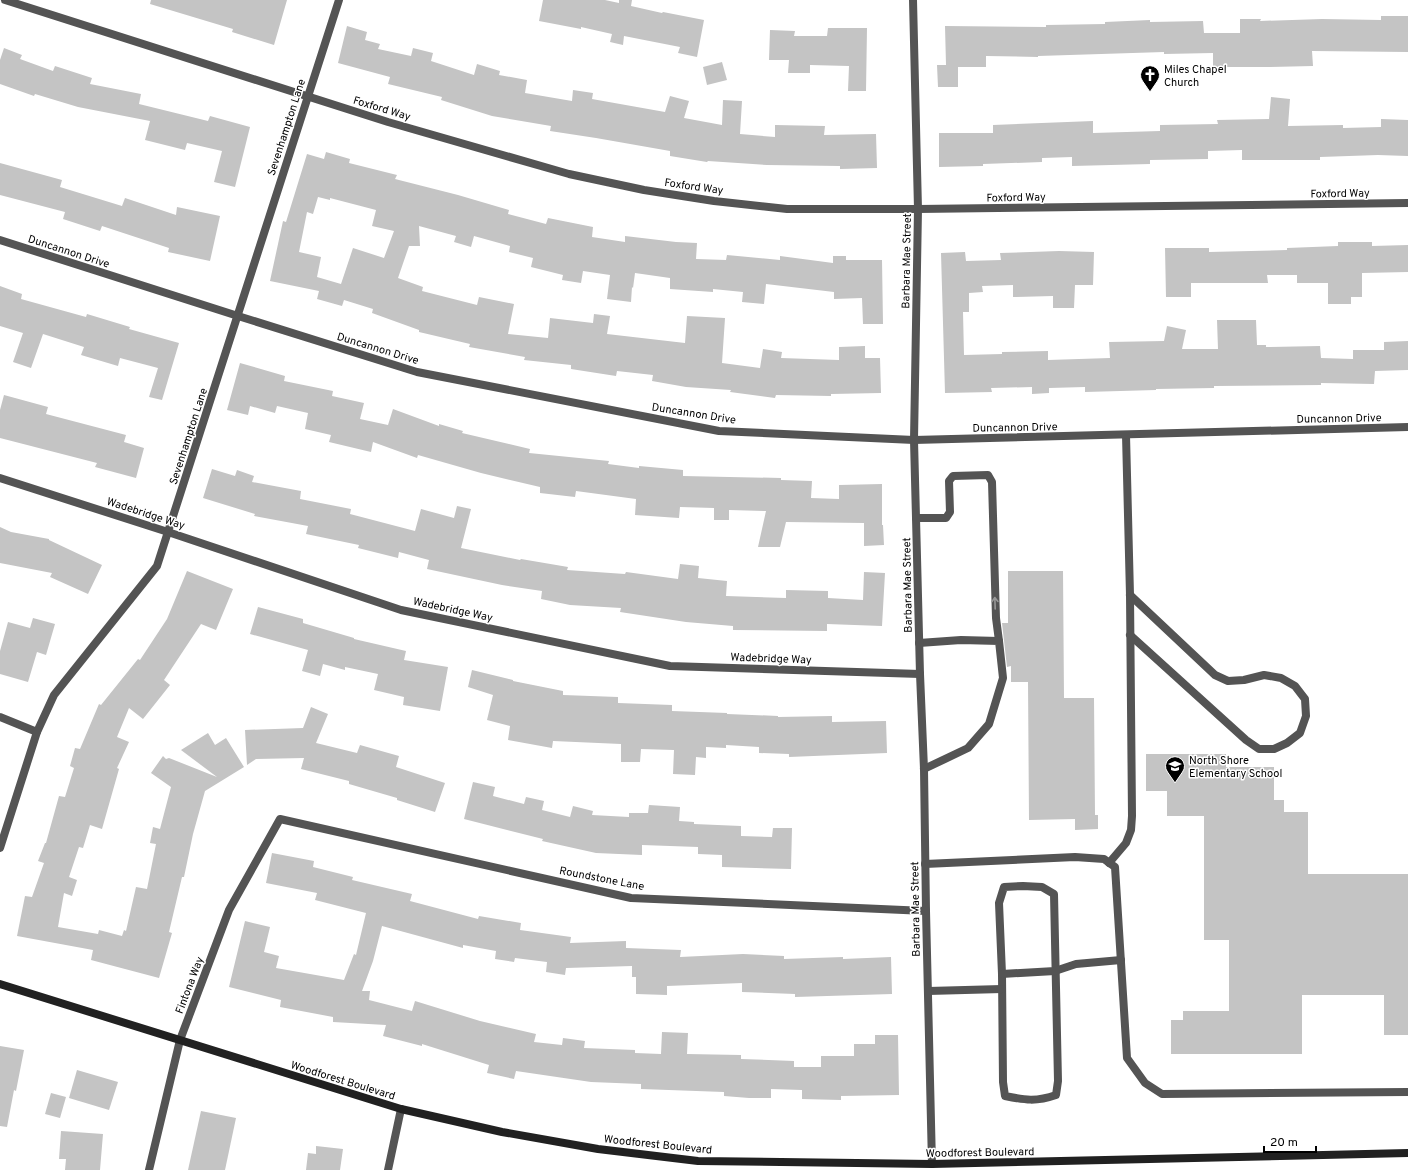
<svg xmlns="http://www.w3.org/2000/svg" width="1408" height="1170" viewBox="0 0 1408 1170" font-family="Overpass,sans-serif">
	<style>
		.building { fill: #c4c4c4; fill-rule: evenodd }
		.lines { fill: none; stroke-linecap: round; stroke-linejoin: round }
		.lane { stroke: #545454; stroke-width: 8 }
		.street { stroke: #545454; stroke-width: 8 }
		.secondary { stroke: #212121; stroke-width: 8 }
		.oneway { stroke: #989898 }
		.labels { text-anchor: middle; stroke-width: 3; stroke-linejoin: round; paint-order: stroke }
		.poi-label { font-size: 11px; fill: #000; stroke: #fff; text-anchor: start }
		.street-label { font-size: 11px; fill: #000; stroke: #fff }
	</style>
	<rect width="100%" height="100%" fill="#fff"/>
	<g class="building">
		<polygon points="151,0 287,0 274,45 232,32 233,29 150,4"/>
		<polygon points="543,0 605,0 619,3 619,0 632,0 631,6 662,13 663,12 704,20 697,57 678,53 680,47 624,36 623,45 610,42 612,34 581,27 581,29 539,21"/>
		<polygon points="1381,16 1408,16 1408,52 1312,51 1313,66 1268,67 1213,67 1213,53 1164,54 1164,52 1038,56 1038,57 986,56 986,67 958,67 958,87 938,87 937,65 946,65 945,26 1046,27 1046,25 1105,24 1105,22 1150,20 1150,22 1203,21 1204,33 1240,33 1240,19 1261,19 1260,21 1322,19 1381,20"/>
		<polygon points="347,26 367,32 365,40 380,44 378,49 411,56 413,48 433,53 431,61 474,75 477,64 500,71 499,75 527,80 525,93 572,101 573,90 593,93 592,99 665,112 670,96 689,101 684,118 722,125 723,100 742,101 740,134 775,137 775,125 825,126 824,135 876,134 877,168 840,169 840,166 767,165 708,161 707,162 670,156 670,151 596,138 550,131 551,126 492,116 441,100 442,97 388,84 390,77 338,63"/>
		<polygon points="828,28 867,28 866,91 848,91 849,66 810,65 810,73 788,73 789,60 769,60 770,30 795,31 794,36 827,36"/>
		<polygon points="4,48 22,55 20,59 53,71 55,66 92,78 90,84 141,94 139,104 208,121 210,116 250,127 235,187 214,182 222,151 187,143 185,150 145,140 150,121 78,107 35,94 34,96 0,84 0,60"/>
		<polygon points="722,62 727,80 707,85 703,67"/>
		<polygon points="1271,97 1290,99 1288,126 1343,125 1343,128 1381,127 1381,119 1408,120 1408,156 1378,155 1320,157 1320,160 1242,160 1242,150 1208,151 1208,159 1150,160 1150,164 1072,166 1072,157 1042,158 1042,162 983,164 983,166 939,167 939,133 993,133 993,125 1093,121 1093,133 1160,131 1160,125 1218,124 1217,120 1269,119"/>
		<path d="M326 152 350 159 349 163 397 175 395 179 458 195 509 210 508 214 546 224 548 218 593 227 592 237 625 242V236L676 242 697 243 696 259 726 260 727 255 780 260V256L833 263V256H846V260H882L883 324H863L862 298 834 299V292L766 284 764 304 742 302 743 292 713 289V292L670 289V278L635 273 633 288 632 287 631 302 607 299 610 275 583 271 581 283 562 280 563 275 531 267 533 258 509 252 510 246 474 236 471 247 454 242 456 236 419 226 420 246H409L398 278 423 287 422 291 477 305 479 297 514 304 508 334 548 338 550 318 593 323 594 314 610 316 607 334 685 343 687 316 725 318 722 363 760 368 763 349 782 352 781 358 839 360V347L865 346V358H880L881 393 831 394V396L776 395 775 398 730 392 731 390 686 387 652 381 653 375 617 371 616 376 571 369V365L524 360 525 357 469 347 470 344 419 332V330L372 313 373 309 344 300 342 306 317 299 319 291 270 281 283 221 286 222 307 154 324 159ZM318 197 330 200V198L376 210 372 226 394 231 384 258 353 248 341 284 317 277 321 257 299 252 307 212 313 214Z"/>
		<polygon points="0,163 62,180 60,187 122,206 125,198 176,215 177,207 220,216 210,261 168,252 169,248 102,226 100,231 63,219 65,212 0,195"/>
		<polygon points="1338,242 1372,242 1372,246 1408,245 1408,272 1362,273 1362,297 1351,297 1351,304 1328,304 1328,283 1297,283 1297,275 1267,275 1268,283 1191,283 1191,297 1166,297 1165,248 1209,248 1209,252 1287,250 1287,248 1338,246"/>
		<polygon points="1059,251 1094,252 1093,285 1075,285 1074,308 1053,308 1053,296 1013,297 1013,285 982,286 983,292 969,293 969,312 963,312 964,355 1002,354 1002,352 1048,351 1048,360 1110,358 1109,342 1164,341 1167,326 1186,330 1182,349 1218,349 1217,320 1256,320 1257,345 1266,345 1266,347 1320,346 1321,358 1353,359 1353,350 1384,350 1384,342 1408,341 1408,370 1375,371 1374,384 1321,383 1321,385 1214,386 1214,388 1156,389 1156,390 1085,392 1085,387 1049,388 1049,393 1032,394 1032,387 991,388 992,392 945,393 941,253 965,252 966,261 1001,260 1000,253"/>
		<polygon points="0,286 22,294 21,299 86,317 87,314 130,327 129,329 179,343 162,400 149,397 158,368 120,358 118,366 81,355 84,347 43,334 31,368 13,362 23,333 0,326"/>
		<polygon points="240,363 285,376 284,381 333,391 332,396 364,403 360,419 388,425 393,409 439,426 439,424 463,431 462,433 530,449 529,453 609,461 608,464 639,468 639,466 683,470 683,476 781,478 781,480 812,481 811,498 839,499 839,485 882,484 882,525 883,525 884,545 864,546 864,523 786,522 780,547 758,547 766,511 729,510 729,520 714,520 714,508 680,507 679,518 635,515 636,499 576,491 575,497 540,493 540,487 481,473 418,455 417,458 373,442 371,452 329,442 331,435 305,429 308,413 277,406 275,413 250,406 248,415 227,410"/>
		<polygon points="4,395 48,407 46,414 126,435 124,442 144,448 136,478 95,467 97,463 0,438 0,410"/>
		<polygon points="212,469 235,476 237,470 254,476 252,482 301,491 300,499 351,509 350,514 415,531 421,509 454,518 457,506 471,509 461,548 520,560 521,559 568,567 567,570 625,574 626,572 678,579 680,564 699,566 698,578 727,581 726,596 786,598 786,590 828,591 828,598 863,600 864,572 885,573 882,626 827,624 827,631 733,630 733,626 686,622 620,612 621,608 570,605 541,599 542,591 502,585 427,569 429,560 399,552 398,558 358,548 359,545 306,534 308,526 254,516 255,514 203,498"/>
		<polygon points="0,527 11,532 49,539 49,540 102,565 88,594 50,577 52,573 0,563"/>
		<polygon points="187,571 233,589 216,630 201,624 164,680 170,685 143,719 129,708 117,737 129,742 117,768 119,769 102,829 90,825 83,848 79,847 69,877 77,880 72,896 64,893 58,927 98,934 99,930 122,936 124,930 126,931 136,887 147,889 156,844 150,843 153,827 160,829 171,787 151,773 163,756 166,759 169,758 217,777 181,750 208,733 215,745 226,738 244,767 205,791 193,834 184,877 182,877 169,932 172,933 159,978 91,960 93,950 17,936 25,896 32,897 44,863 38,861 45,843 46,843 59,796 65,797 74,768 70,766 75,748 80,749 99,704 101,705 138,659 140,660 167,619"/>
		<polygon points="1008,571 1063,571 1064,698 1094,698 1095,815 1098,815 1098,829 1075,830 1075,819 1029,820 1028,682 1011,682 1011,666 1007,667 1002,623 1008,623"/>
		<polygon points="258,607 303,619 303,623 354,638 354,639 406,651 404,660 448,667 440,711 403,705 404,697 374,690 378,674 345,667 345,670 323,664 320,676 302,671 308,650 250,634"/>
		<polygon points="33,618 55,624 46,655 37,652 28,682 0,674 0,651 8,622 30,628"/>
		<polygon points="472,670 513,680 513,681 563,691 563,695 618,697 618,703 672,705 672,711 727,713 727,714 778,716 778,717 832,716 832,722 886,721 887,753 789,757 789,754 759,753 759,747 726,745 726,748 706,747 706,758 696,757 695,775 673,774 674,750 641,749 640,762 621,762 621,744 553,741 552,748 508,740 510,726 487,720 493,695 468,687"/>
		<polygon points="311,707 328,714 316,743 357,753 360,745 399,756 396,767 445,783 435,812 397,800 397,798 349,784 349,781 301,769 304,758 256,759 247,765 245,730 303,728"/>
		<polygon points="1146,754 1226,754 1226,767 1274,767 1274,800 1284,800 1284,812 1308,812 1308,874 1408,874 1408,1035 1384,1035 1384,995 1302,995 1302,1054 1171,1054 1171,1020 1183,1020 1183,1011 1229,1011 1229,940 1204,940 1204,816 1167,816 1167,791 1146,791"/>
		<polygon points="473,782 495,787 493,796 524,804 526,797 544,801 542,810 570,817 573,806 593,811 592,815 629,817 629,813 648,813 649,805 680,807 679,821 694,822 694,824 741,826 741,836 772,837 773,828 792,828 791,869 722,867 722,855 698,854 698,847 642,845 642,855 596,853 542,841 543,839 464,819"/>
		<polygon points="272,853 314,861 313,867 353,877 352,880 412,894 410,901 478,919 479,916 521,923 520,930 571,937 570,943 626,941 626,948 681,950 680,957 743,954 784,956 784,959 843,957 843,959 891,957 892,994 795,997 795,994 742,992 742,983 667,986 667,995 636,994 636,977 632,977 632,966 566,968 565,975 546,972 547,962 515,958 514,962 495,959 496,951 463,945 463,948 382,926 373,961 362,991 370,991 369,1000 412,1011 415,1001 480,1021 536,1034 534,1042 562,1045 563,1038 585,1041 584,1048 635,1050 635,1053 661,1054 662,1032 688,1033 687,1054 741,1055 741,1059 794,1061 794,1067 821,1067 821,1056 854,1056 854,1044 875,1044 875,1035 898,1035 899,1095 841,1096 841,1100 802,1099 802,1090 771,1089 771,1098 749,1098 724,1096 724,1092 641,1089 641,1084 591,1082 516,1071 514,1079 487,1073 489,1065 422,1044 422,1046 383,1036 386,1025 333,1022 333,1017 280,1007 281,1000 229,987 245,921 270,927 264,952 279,956 276,968 344,980 354,954 356,955 366,913 315,900 317,893 266,883"/>
		<polygon points="0,1046 24,1050 16,1091 14,1090 7,1127 0,1126"/>
		<polygon points="77,1070 118,1082 109,1110 69,1098"/>
		<polygon points="51,1093 66,1097 60,1118 45,1114"/>
		<polygon points="201,1111 236,1118 225,1170 188,1170"/>
		<polygon points="61,1131 103,1134 100,1170 65,1170 66,1159 59,1159"/>
		<polygon points="316,1146 343,1149 340,1170 306,1170 308,1153 316,1154"/>
	</g>
	<g class="lines">
		<g class="lane">
			<polyline points="916,518 946,518 950,512 949,481 953,476 988,475 992,482 996,618 999,641"/>
			<polyline points="1130,595 1215,675 1228,681 1244,680 1264,675 1281,678 1295,686 1305,699 1306,716 1300,733 1287,743 1274,749 1259,749 1246,740 1130,635"/>
			<polyline points="919,643 961,640 999,641 1003,678 989,724 968,748 924,769"/>
			<polyline points="1109,863 1126,843 1131,830 1132,816 1130,595 1126,435"/>
			<polyline points="925,864 1075,857 1104,859 1115,867 1127,1058 1145,1083 1162,1094 1408,1092"/>
			<path d="M1023 886 1042 887 1054 894 1058 1081 1056 1095C1036 1102 1025 1100 1005 1096L1003 1082 1002 974 999 903 1004 887Z"/>
			<polyline points="1002,974 1055,971 1076,964 1121,960"/>
			<polyline points="928,991 1002,989"/>
		</g>
		<g class="street">
			<polyline points="5,0 388,122 569,174 644,190 714,201 787,209 918,209 1408,203"/>
			<polyline points="913,0 918,209 914,440 920,674 924,769 926,911 932,1164"/>
			<polyline points="0,240 238,316 417,372 719,431 914,440 1408,427"/>
			<polyline points="0,478 168,532 401,610 670,666 920,674"/>
			<polyline points="0,717 37,732"/>
			<polyline points="0,848 37,732 54,695 157,566 339,0"/>
			<polyline points="149,1170 180,1040 229,910 280,819 631,898 926,911"/>
			<polyline points="388,1170 401,1109"/>
		</g>
		<polyline class="secondary" points="0,984 401,1109 502,1132 598,1149 698,1161 932,1164 1408,1153"/>
	</g>
	<defs><path id="oneway-shaft" d="M-6 0H5M1.5-3L5.5 0L1.5 3" fill="none" stroke-width="1.6" stroke-linecap="round" stroke-linejoin="round"/></defs>
	<use class="oneway" href="#oneway-shaft" transform="translate(995 603) rotate(-92)"/>
	<defs>
		<symbol id="church-pin" viewBox="-11 -11 22 30"><path d="M0 17L-7.5 6A9.5 9.5 0 1 1 7.5 6Z" fill="#000" stroke="#fff"/><path d="M-1.2-6h2.4v3.5h3.3v2.4h-3.3V6h-2.4V-.1h-3.3v-2.4h3.3Z" fill="#fff"/></symbol>
		<symbol id="school-pin" viewBox="-11 -11 22 30"><path d="M0 17L-7.5 6A9.5 9.5 0 1 1 7.5 6Z" fill="#000" stroke="#fff"/><path d="M0-5L7-2L0 1L-7-2ZM-4 1L0 2.5L4 1V4Q0 6-4 4Z" fill="#fff"/></symbol>
	</defs>
	<g fill-rule="evenodd">
		<use href="#church-pin" x="1139" y="64" width="22" height="30"/>
		<use href="#school-pin" x="1164" y="755" width="22" height="30"/>
	</g>
	<g class="labels">
		<g class="poi-label">
			<text x="1164" y="73">Miles Chapel<tspan x="1164" dy="13">Church</tspan></text>
			<text x="1189" y="764">North Shore<tspan x="1189" dy="13">Elementary School</tspan></text>
		</g>
		<g class="street-label">
			<text transform="translate(382 108) rotate(17)" y="4">Foxford Way</text>
			<text transform="translate(286 127) rotate(-72)" y="4">Sevenhampton Lane</text>
			<text transform="translate(694 186) rotate(8)" y="4">Foxford Way</text>
			<text transform="translate(1340 193) rotate(-1)" y="4">Foxford Way</text>
			<text transform="translate(1016 197) rotate(-1)" y="4">Foxford Way</text>
			<text transform="translate(69 251) rotate(18)" y="4">Duncannon Drive</text>
			<text transform="translate(906 261) rotate(-89)" y="4">Barbara Mae Street</text>
			<text transform="translate(378 348) rotate(17)" y="4">Duncannon Drive</text>
			<text transform="translate(694 413) rotate(9)" y="4">Duncannon Drive</text>
			<text transform="translate(1339 418) rotate(-1)" y="4">Duncannon Drive</text>
			<text transform="translate(1015 427) rotate(-1)" y="4">Duncannon Drive</text>
			<text transform="translate(188 436) rotate(-72)" y="4">Sevenhampton Lane</text>
			<text transform="translate(146 513) rotate(18)" y="4">Wadebridge Way</text>
			<text transform="translate(907 585) rotate(-91)" y="4">Barbara Mae Street</text>
			<text transform="translate(453 609) rotate(12)" y="4">Wadebridge Way</text>
			<text transform="translate(771 658) rotate(2)" y="4">Wadebridge Way</text>
			<text transform="translate(602 878) rotate(11)" y="4">Roundstone Lane</text>
			<text transform="translate(915 909) rotate(-91)" y="4">Barbara Mae Street</text>
			<text transform="translate(189 985) rotate(-69)" y="4">Fintona Way</text>
			<text transform="translate(343 1080) rotate(17)" y="4">Woodforest Boulevard</text>
			<text transform="translate(658 1144) rotate(6)" y="4">Woodforest Boulevard</text>
			<text transform="translate(980 1152) rotate(-1)" y="4">Woodforest Boulevard</text>
		</g>
	</g>
	<path d="M1264 1146v6h52v-6" fill="none" stroke="#000000" stroke-width="2"/>
	<text x="1270" y="1146" font-size="12" fill="#000000" stroke="#ffffff" stroke-width="3" paint-order="stroke">20 m</text>
</svg>
